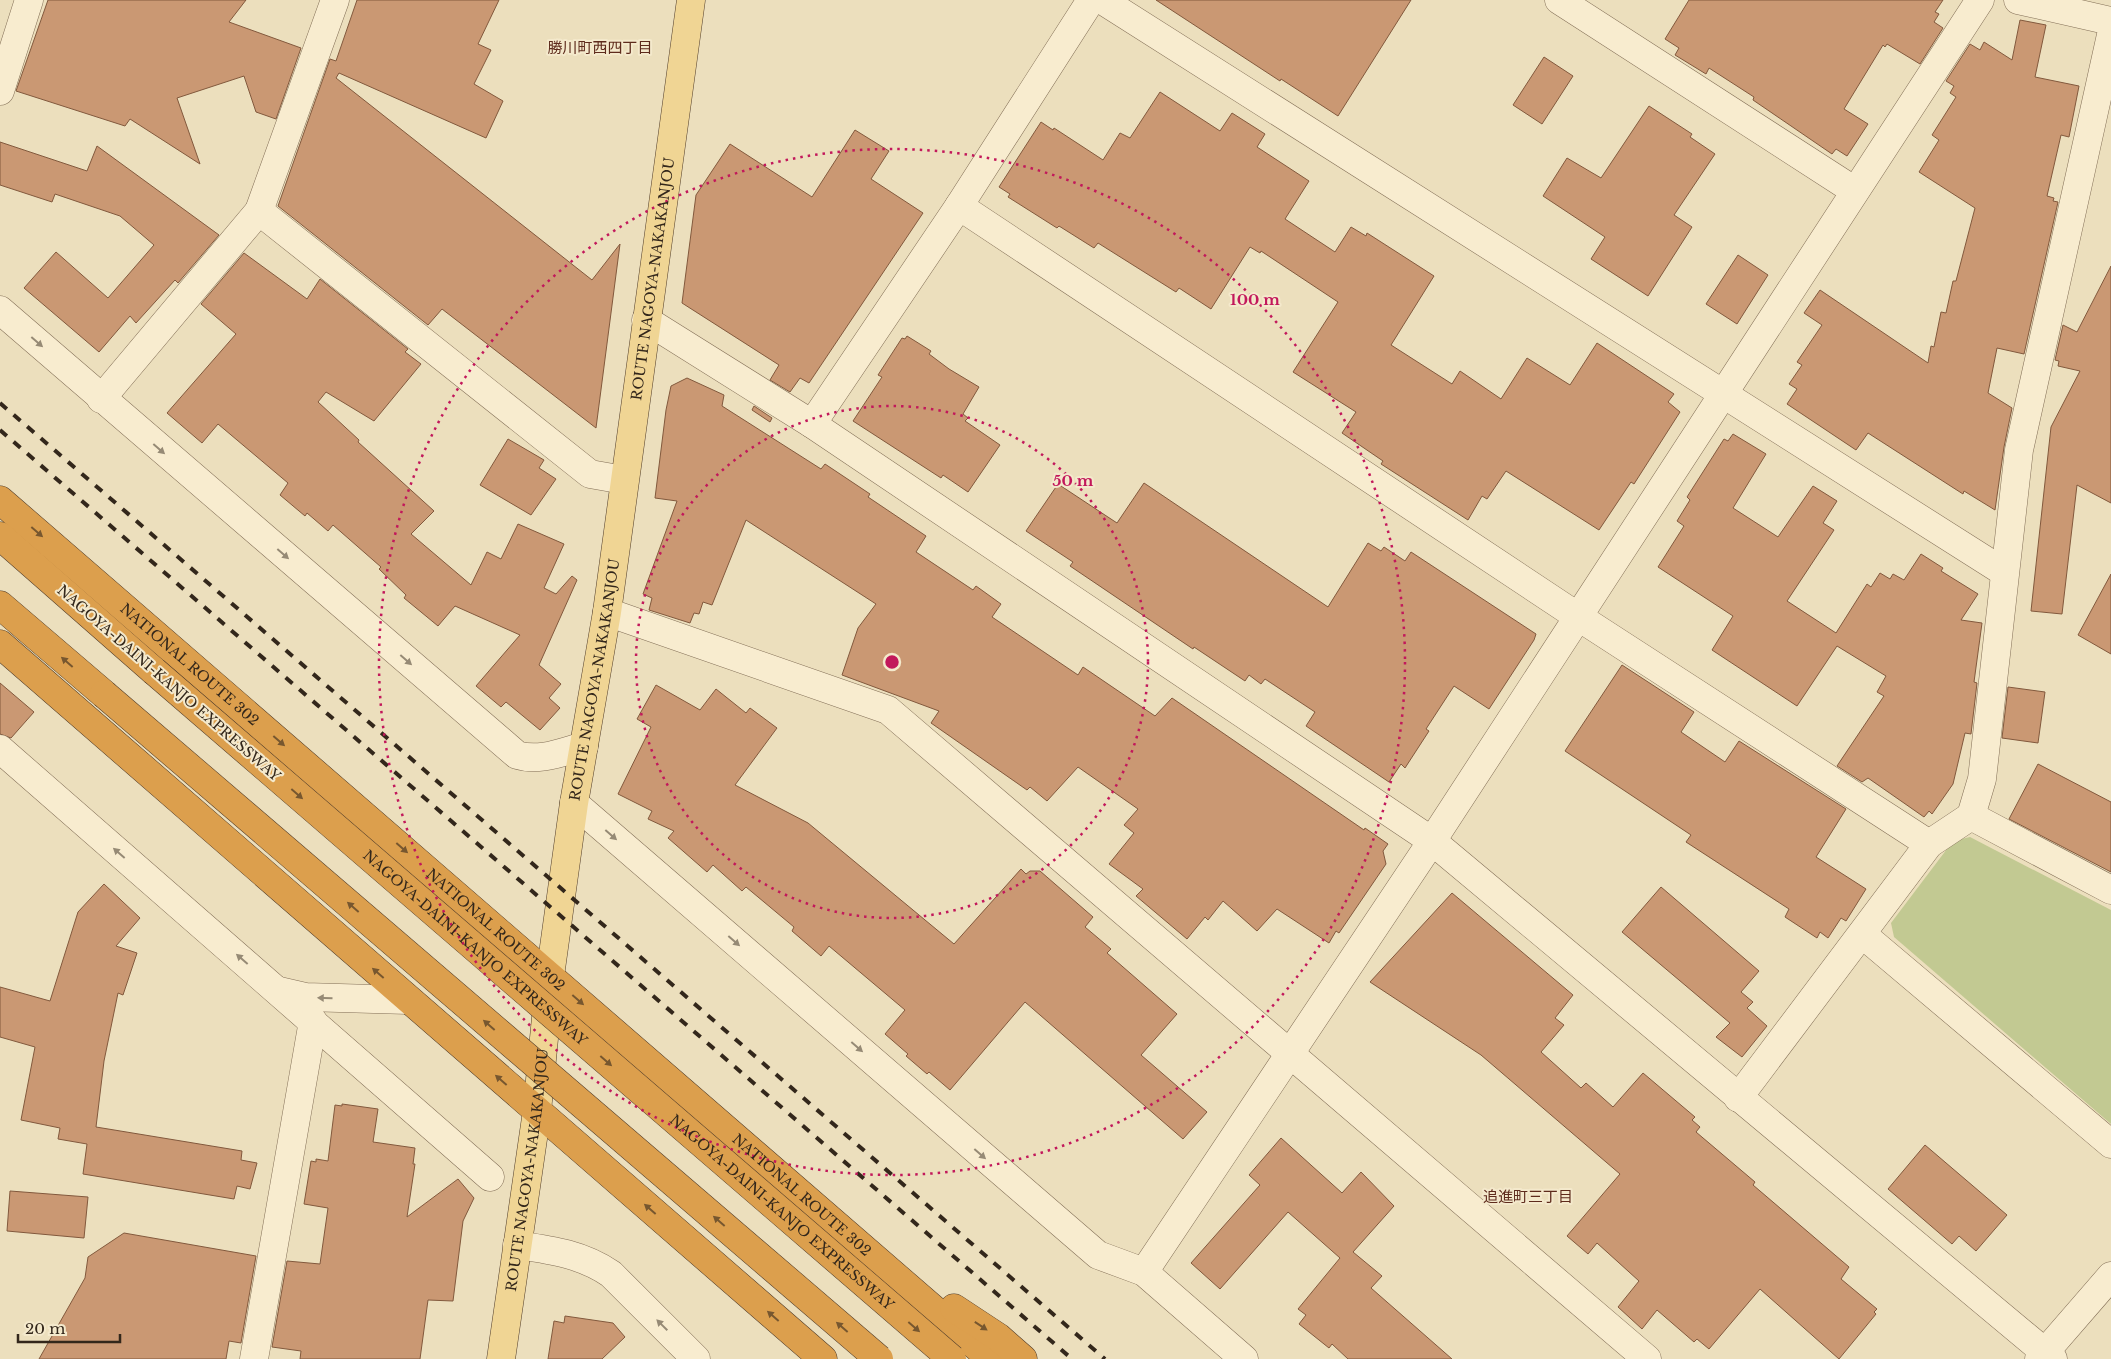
<svg xmlns="http://www.w3.org/2000/svg" width="2111" height="1359" viewBox="0 0 2111 1359" font-family="'Libre Baskerville','Noto Sans JP',serif">
	<style>
		.green { fill: #c2c992 }
		.building { fill: #ca9873; stroke: #82593d }
		.lines { fill: none; stroke-linecap: round; stroke-linejoin: round }
		.minor-casing { stroke: #836f57; stroke-width: 29 }
		.major-casing { stroke: #513d2b; stroke-width: 29 }
		.highway-casing { stroke: #513d2b; stroke-width: 29 }
		.minor { stroke: #f8eccf; stroke-width: 28 }
		.major { stroke: #f0d594; stroke-width: 28 }
		.highway { stroke: #dc9f4d; stroke-width: 28 }
		.rail { stroke: #33271b; stroke-width: 4; stroke-dasharray: 9 9; stroke-linecap: butt }
		.highway-bridge-casing { stroke: #513d2b; stroke-width: 29; stroke-linecap: butt }
		.highway-bridge { stroke: #dc9f4d; stroke-width: 28 }
		.oneway { fill: #968a75 }
		.oneway2 { fill: #77572f }
		.ring { fill: none; stroke: #c2185b; stroke-width: 2.5; stroke-dasharray: 2.5 5 }
		.labels { text-anchor: middle; stroke-width: 4; stroke-linejoin: round; paint-order: stroke }
		.street-label { font-size: 14px; fill: #33271b; stroke: #f4e9cc }
		.neighbourhood-label { font-size: 15px; fill: #5e2b1c; stroke: #f4e9cc }
		.centre { fill: #c2185b; stroke: #f4e9cc; stroke-width: 2.5 }
		.ring-label { font-size: 15px; text-anchor: middle; font-weight: bold; fill: #c2185b; stroke: #f4e9cc; stroke-width: 4; stroke-linejoin: round; paint-order: stroke }
	</style>
	<rect width="100%" height="100%" fill="#ecdfbd"/>
	<polygon class="green" points="1970,837 2111,910 2111,1124 1894,937 1891,923 1953,841"/>
	<g class="building">
		<polygon points="48,0 246,0 229,22 301,48 276,119 256,112 244,76 177,98 200,164 130,119 125,126 16,91"/>
		<polygon points="357,0 499,0 478,44 491,50 474,84 503,101 486,138 339,73 336,78 592,280 620,244 596,428 442,309 428,325 278,206 330,59 336,61"/>
		<polygon points="1156,0 1411,0 1338,116 1281,79 1280,81"/>
		<polygon points="1689,0 1943,0 1935,12 1939,14 1934,22 1943,28 1920,64 1887,44 1885,47 1883,45 1844,109 1868,124 1847,156 1836,149 1832,154 1753,100 1754,97 1709,68 1706,74 1675,55 1679,48 1665,39"/>
		<polygon points="2020,20 2046,25 2035,77 2079,86 2069,137 2061,135 2047,196 2054,198 2053,201 2058,202 2024,354 1997,348 1988,393 2012,408 2004,447 1995,510 1964,491 1963,494 1868,433 1856,450 1787,404 1797,389 1789,384 1802,365 1797,362 1822,325 1804,313 1820,290 1928,363 1931,346 1934,347 1941,312 1946,313 1953,281 1956,281 1975,208 1919,172 1939,140 1932,135 1956,97 1950,93 1954,86 1946,81 1970,44 1980,50 1984,42 2012,60"/>
		<polygon points="1544,57 1573,76 1542,124 1513,105"/>
		<polygon points="1160,92 1220,131 1232,113 1265,134 1257,147 1309,181 1285,219 1335,252 1351,227 1366,236 1367,233 1434,276 1391,345 1452,384 1460,371 1501,399 1527,358 1570,385 1597,343 1674,394 1668,402 1680,412 1634,484 1631,482 1599,530 1506,471 1487,499 1482,496 1468,520 1381,464 1383,461 1342,433 1356,412 1293,372 1338,302 1261,251 1260,253 1250,247 1211,309 1179,288 1176,292 1098,243 1094,248 1059,226 1057,228 1008,197 1010,194 999,187 1041,122 1053,130 1054,128 1103,160 1120,133 1130,138"/>
		<polygon points="1649,106 1692,134 1690,137 1715,154 1674,215 1692,227 1648,296 1591,259 1605,237 1543,196 1567,158 1601,178"/>
		<polygon points="855,130 889,151 871,179 923,213 809,383 800,378 790,392 770,380 779,365 682,303 696,195 730,144 812,197"/>
		<polygon points="0,142 87,171 97,146 219,235 178,283 175,280 136,323 130,316 99,352 24,288 56,252 108,298 154,245 120,216 55,194 52,202 0,185"/>
		<polygon points="244,253 307,299 320,279 408,349 405,352 421,364 374,421 326,392 318,402 359,440 358,442 434,511 411,534 471,585 487,552 501,559 518,524 564,544 544,588 556,594 572,576 577,580 539,665 561,684 549,698 560,708 540,730 506,702 501,707 476,686 520,635 455,606 438,626 404,598 406,595 379,569 381,567 333,525 328,531 307,513 305,516 280,495 288,483 218,424 202,443 167,413 236,334 201,304"/>
		<polygon points="1738,255 1768,275 1737,324 1706,304"/>
		<polygon points="2111,266 2111,503 2077,485 2062,614 2031,611 2051,427 2080,371 2058,366 2059,361 2055,360 2063,325 2077,332"/>
		<polygon points="907,336 931,351 929,354 949,369 979,387 963,414 968,418 965,421 1000,445 968,492 943,475 941,478 853,421 882,377 878,375 902,338 905,339"/>
		<polygon points="687,378 724,395 722,406 821,469 825,464 870,494 868,497 926,536 916,552 973,590 976,586 1001,604 992,617 1078,675 1083,667 1155,716 1172,698 1364,830 1365,828 1388,844 1383,851 1386,864 1339,933 1336,931 1329,943 1277,909 1257,931 1223,901 1208,920 1205,917 1187,939 1136,896 1143,889 1109,864 1134,833 1124,825 1138,809 1078,767 1047,801 1030,787 1027,790 931,723 939,711 842,675 858,628 876,604 746,520 712,605 703,602 699,614 694,613 690,623 649,610 652,598 643,594 677,501 655,498 666,410 671,386"/>
		<polygon points="754,406 772,418 770,422 752,410"/>
		<polygon points="1733,434 1766,454 1733,508 1778,537 1813,486 1837,501 1823,523 1834,530 1787,601 1836,633 1867,584 1871,587 1880,573 1890,579 1893,574 1904,580 1921,554 1943,568 1941,571 1978,594 1961,620 1982,623 1974,682 1977,683 1971,734 1965,733 1953,784 1932,814 1929,811 1924,817 1868,778 1862,782 1837,766 1884,696 1877,692 1886,676 1837,646 1797,706 1712,650 1733,616 1658,567 1684,526 1677,521 1690,500 1687,497 1724,439 1728,441"/>
		<polygon points="508,439 544,460 539,468 556,479 531,515 480,485"/>
		<polygon points="1144,483 1328,607 1368,543 1381,551 1384,547 1405,561 1411,552 1536,634 1534,640 1489,709 1454,686 1426,729 1429,731 1405,768 1401,764 1389,782 1306,726 1315,712 1265,679 1261,684 1249,675 1245,681 1194,647 1193,649 1070,566 1073,562 1026,531 1058,484 1117,523"/>
		<polygon points="2111,574 2111,654 2078,635"/>
		<polygon points="1622,665 1694,712 1681,732 1725,762 1739,741 1846,809 1816,857 1866,889 1846,921 1841,918 1828,938 1820,932 1817,938 1785,917 1789,909 1686,842 1691,835 1565,751"/>
		<polygon points="0,683 34,712 11,738 0,734"/>
		<polygon points="656,685 700,710 716,689 746,713 750,708 777,728 735,785 808,823 954,944 1021,869 1026,874 1030,871 1040,871 1093,917 1085,927 1111,949 1107,953 1177,1014 1141,1055 1207,1112 1183,1139 1025,1002 950,1090 929,1072 927,1074 906,1056 908,1054 885,1034 905,1010 829,946 821,956 792,931 794,927 746,887 742,891 713,865 707,872 668,838 674,831 648,819 652,811 618,794 651,727 637,719"/>
		<polygon points="2008,687 2045,692 2038,743 2002,738"/>
		<polygon points="2038,764 2111,802 2111,872 2009,819"/>
		<polygon points="104,884 140,918 116,946 137,953 123,995 118,993 104,1061 96,1127 242,1151 241,1160 257,1163 250,1189 237,1186 234,1199 83,1174 87,1144 58,1139 60,1128 21,1120 35,1047 0,1037 0,987 50,1001 78,912"/>
		<polygon points="1661,887 1759,971 1741,992 1753,1002 1747,1008 1767,1026 1742,1057 1716,1037 1730,1023 1622,932"/>
		<polygon points="1452,893 1573,995 1555,1018 1564,1025 1541,1052 1581,1088 1586,1083 1613,1107 1643,1073 1695,1117 1692,1120 1700,1127 1696,1132 1755,1182 1753,1185 1849,1267 1841,1279 1877,1309 1874,1312 1876,1314 1839,1359 1760,1289 1709,1349 1697,1339 1694,1342 1657,1310 1642,1329 1618,1307 1639,1281 1597,1243 1588,1254 1567,1236 1620,1174 1481,1055 1370,982"/>
		<polygon points="342,1104 378,1109 373,1142 415,1148 413,1164 415,1164 407,1217 458,1179 474,1198 463,1221 453,1301 428,1300 420,1359 300,1359 301,1351 272,1347 287,1261 320,1264 328,1208 304,1204 311,1161 316,1162 316,1159 328,1161 335,1105 342,1106"/>
		<polygon points="1281,1138 1342,1193 1361,1172 1394,1206 1353,1252 1382,1276 1371,1288 1452,1359 1348,1359 1332,1344 1329,1348 1299,1324 1306,1315 1298,1309 1340,1258 1288,1212 1220,1289 1191,1263 1260,1185 1249,1175"/>
		<polygon points="1925,1145 2007,1215 1976,1251 1959,1236 1952,1244 1888,1189"/>
		<polygon points="10,1191 88,1197 84,1238 7,1231"/>
		<polygon points="124,1233 256,1256 241,1343 229,1341 226,1359 39,1359 85,1278 88,1257"/>
		<polygon points="565,1316 613,1323 625,1337 602,1359 548,1359 554,1321 564,1323"/>
	</g>
	<g class="lines">
		<defs>
			<g id="minor">
				<polyline points="1102,0 2004,572"/>
				<polyline points="1559,0 1855,191"/>
				<polyline points="2018,0 2111,21"/>
				<polyline points="2111,35 2019,450 1982,779 1971,816 2111,890"/>
				<polyline points="0,91 29,0"/>
				<polyline points="959,206 1577,616 1929,844"/>
				<polyline points="259,211 335,0"/>
				<path d="M0 310 517 755C539 762 562 752 584 746"/>
				<polyline points="646,320 812,424 1432,841 2053,1359"/>
				<polyline points="101,399 259,211 590,474 624,480"/>
				<polyline points="812,424 959,206 1091,0"/>
				<polyline points="607,612 888,710 1647,1359"/>
				<polyline points="0,749 490,1177"/>
				<polyline points="574,803 1098,1255 1144,1272 1244,1359"/>
				<polyline points="1862,934 2111,1144"/>
				<polyline points="279,991 305,997 408,1000"/>
				<polyline points="1738,1098 1929,844 1971,816"/>
				<path d="M517 1245C551 1250 582 1254 611 1274L696 1359"/>
				<polyline points="1144,1272 1432,841 1980,0"/>
				<polyline points="254,1359 313,1021"/>
				<polyline points="2039,1359 2111,1276"/>
			</g>
			<g id="major">
				<path id="s1" d="M501 1359 537 1111 550 976 574 803 607 612 691 0"/>
			</g>
			<g id="highway">
				<path id="s2" d="M0 500 991 1359"/>
				<polyline points="0,536 154,671"/>
				<polyline points="0,605 104,694"/>
				<polyline points="0,644 823,1359"/>
				<polyline points="954,1308 998,1337 1023,1359"/>
			</g>
		</defs>
		<use href="#minor" class="minor-casing"/>
		<use href="#major" class="major-casing"/>
		<use href="#highway" class="highway-casing"/>
		<use href="#minor" class="minor"/>
		<use href="#major" class="major"/>
		<use href="#highway" class="highway"/>
		<g class="rail">
			<polyline points="0,403 1105,1359"/>
			<polyline points="0,430 1072,1359"/>
		</g>
		<defs>
			<g id="highway-bridge">
				<path id="s3" d="M154 671 952 1359"/>
				<polyline points="104,694 879,1359"/>
			</g>
		</defs>
		<use href="#highway-bridge" class="highway-bridge-casing"/>
		<use href="#highway-bridge" class="highway-bridge"/>
	</g>
	<defs><path id="oneway-solid" d="M-6-.8H1V-3.2L6.5 0L1 3.2V.8H-6Z" transform="scale(1.25)"/></defs>
	<g class="oneway">
		<use href="#oneway-solid" transform="translate(37 342) rotate(41)"/>
		<use href="#oneway-solid" transform="translate(159 449) rotate(41)"/>
		<use href="#oneway-solid" transform="translate(283 554) rotate(41)"/>
		<use href="#oneway-solid" transform="translate(406 660) rotate(41)"/>
		<use href="#oneway-solid" transform="translate(611 835) rotate(41)"/>
		<use href="#oneway-solid" transform="translate(119 853) rotate(-139)"/>
		<use href="#oneway-solid" transform="translate(734 941) rotate(41)"/>
		<use href="#oneway-solid" transform="translate(242 959) rotate(-139)"/>
		<use href="#oneway-solid" transform="translate(325 998) rotate(-179)"/>
		<use href="#oneway-solid" transform="translate(857 1047) rotate(41)"/>
		<use href="#oneway-solid" transform="translate(980 1154) rotate(41)"/>
		<use href="#oneway-solid" transform="translate(662 1325) rotate(-135)"/>
	</g>
	<g class="oneway2">
		<use href="#oneway-solid" transform="translate(37 532) rotate(41)"/>
		<use href="#oneway-solid" transform="translate(67 662) rotate(-139)"/>
		<use href="#oneway-solid" transform="translate(279 741) rotate(41)"/>
		<use href="#oneway-solid" transform="translate(297 794) rotate(41)"/>
		<use href="#oneway-solid" transform="translate(402 848) rotate(41)"/>
		<use href="#oneway-solid" transform="translate(353 907) rotate(-139)"/>
		<use href="#oneway-solid" transform="translate(378 973) rotate(-139)"/>
		<use href="#oneway-solid" transform="translate(578 1000) rotate(41)"/>
		<use href="#oneway-solid" transform="translate(489 1025) rotate(-139)"/>
		<use href="#oneway-solid" transform="translate(606 1061) rotate(41)"/>
		<use href="#oneway-solid" transform="translate(501 1080) rotate(-139)"/>
		<use href="#oneway-solid" transform="translate(650 1209) rotate(-139)"/>
		<use href="#oneway-solid" transform="translate(719 1221) rotate(-139)"/>
		<use href="#oneway-solid" transform="translate(773 1316) rotate(-139)"/>
		<use href="#oneway-solid" transform="translate(981 1326) rotate(34)"/>
		<use href="#oneway-solid" transform="translate(842 1327) rotate(-139)"/>
		<use href="#oneway-solid" transform="translate(914 1327) rotate(41)"/>
	</g>
	<g class="ring">
		<circle cx="892" cy="662" r="256"/>
		<circle cx="892" cy="662" r="513"/>
	</g>
	<g class="labels">
		<g class="street-label">
			<text dy="5" stroke="none"><textPath href="#s1" startOffset="1091">ROUTE NAGOYA-NAKAKANJOU</textPath></text>
			<text dy="5" stroke="none"><textPath href="#s2" startOffset="251">NATIONAL ROUTE 302</textPath></text>
			<text dy="5" stroke="none"><textPath href="#s1" startOffset="686">ROUTE NAGOYA-NAKAKANJOU</textPath></text>
			<text transform="translate(169 683) rotate(41)" y="5">NAGOYA-DAINI-KANJO EXPRESSWAY</text>
			<text dy="5" stroke="none"><textPath href="#s2" startOffset="656">NATIONAL ROUTE 302</textPath></text>
			<text dy="5" stroke="none"><textPath href="#s3" startOffset="424">NAGOYA-DAINI-KANJO EXPRESSWAY</textPath></text>
			<text dy="5" stroke="none"><textPath href="#s1" startOffset="191">ROUTE NAGOYA-NAKAKANJOU</textPath></text>
			<text dy="5" stroke="none"><textPath href="#s2" startOffset="1061">NATIONAL ROUTE 302</textPath></text>
			<text dy="5" stroke="none"><textPath href="#s3" startOffset="829">NAGOYA-DAINI-KANJO EXPRESSWAY</textPath></text>
		</g>
		<g class="neighbourhood-label">
			<text x="600" y="53">勝川町西四丁目</text>
			<text x="1528" y="1202">追進町三丁目</text>
		</g>
	</g>
	<circle cx="892" cy="662" r="8" class="centre"/>
	<g class="ring-label">
		<text x="1255" y="305">100 m</text>
		<text x="1073" y="486">50 m</text>
	</g>
	<path d="M18 1334v8h102v-8" fill="none" stroke="#33271b" stroke-width="2.5"/>
	<text x="25" y="1334" font-size="15" fill="#33271b" stroke="#f4e9cc" stroke-width="4" paint-order="stroke">20 m</text>
</svg>
